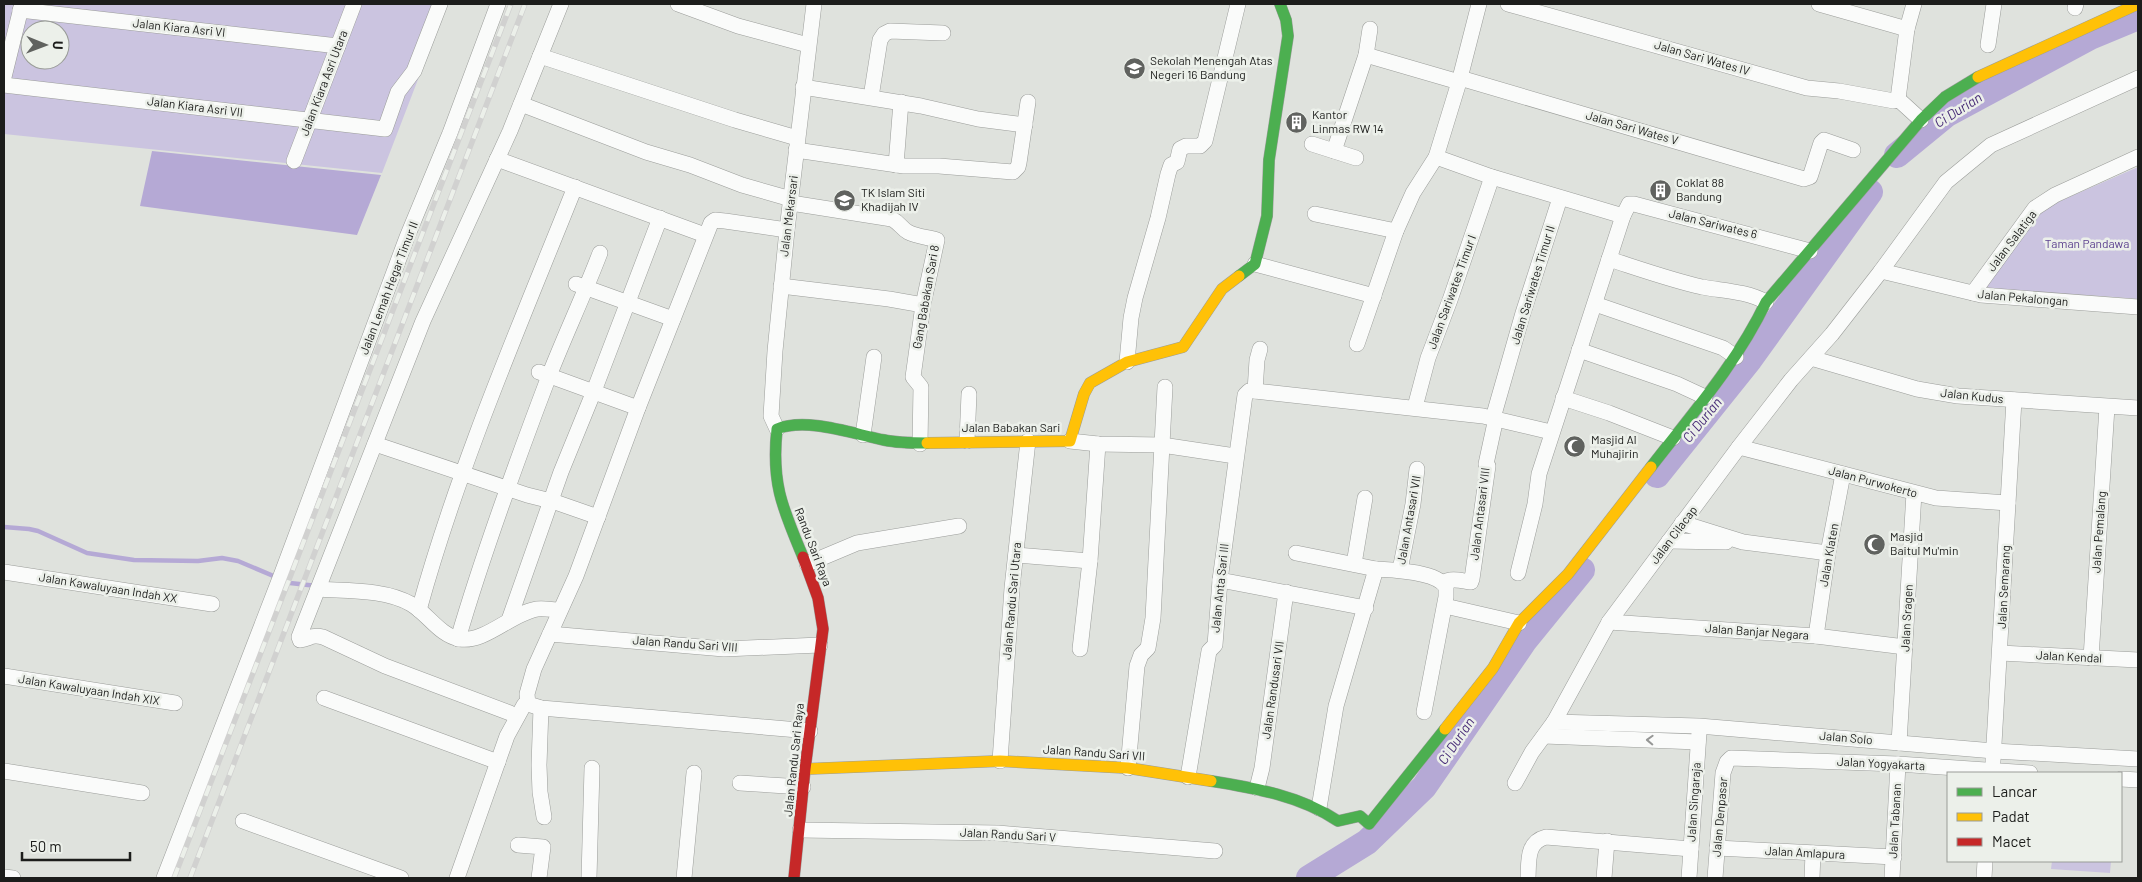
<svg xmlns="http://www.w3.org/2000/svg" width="2142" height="882" viewBox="0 0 2142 882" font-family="Barlow,sans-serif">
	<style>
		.green { fill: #cbc4e0; fill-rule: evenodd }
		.water { fill: #b5a9d5 }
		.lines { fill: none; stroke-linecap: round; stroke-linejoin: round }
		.stream { stroke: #b5a9d5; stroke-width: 4.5 }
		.river { stroke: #b5a9d5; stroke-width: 26 }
		.street-casing { stroke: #9b9d9a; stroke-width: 16 }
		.fast-casing { stroke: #9b9d9a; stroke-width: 12 }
		.slow-casing { stroke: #9b9d9a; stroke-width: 12 }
		.jam-casing { stroke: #9b9d9a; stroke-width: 12 }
		.street { stroke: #fafbfa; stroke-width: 15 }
		.fast { stroke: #4caf50; stroke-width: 11 }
		.slow { stroke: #ffc107; stroke-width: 11 }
		.jam { stroke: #c62828; stroke-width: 11 }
		.rail-casing { stroke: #d1d1d0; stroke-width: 5.5 }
		.rail { stroke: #ecf0ea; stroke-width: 4; stroke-dasharray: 11; stroke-linecap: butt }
		.oneway { stroke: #969796 }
		.labels { text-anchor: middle; stroke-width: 5; stroke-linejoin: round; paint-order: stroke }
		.street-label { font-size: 12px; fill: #1c1d1b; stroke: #ecf0ea }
		.poi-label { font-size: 12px; fill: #1c1d1b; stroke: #ecf0ea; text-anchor: start }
		.park-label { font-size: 12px; fill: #5b408e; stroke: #ecf0ea }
		.water-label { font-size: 14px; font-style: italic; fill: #472b77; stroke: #ecf0ea }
	</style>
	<rect width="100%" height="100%" fill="#dfe2dd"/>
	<g class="green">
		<path d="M4 4H447L382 173 4 134ZM30 30H60V60H30Z"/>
		<path d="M2138 167V299C2087 294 2036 294 1985 287L2039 214 2058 202Z"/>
		<polygon points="2052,861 2111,861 2110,873 2051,869"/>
	</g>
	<polygon class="water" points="152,151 381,175 357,235 140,206"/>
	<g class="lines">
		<polyline class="stream" points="4,527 29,529 38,531 87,553 134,560 198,561 222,558 238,561 290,583 317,586"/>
		<g class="river">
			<polyline points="1897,155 1947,114 2090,37 2138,17"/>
			<polyline points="1657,475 1750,359 1870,192"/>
			<polyline points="1309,878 1367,842 1424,787 1525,640 1582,570"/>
		</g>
		<defs>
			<g id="street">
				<polyline points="678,4 738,26 808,45"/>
				<polyline points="1479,4 1459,82 1436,157 1492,177 1623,216"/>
				<polyline points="1508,4 1807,88 1839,91 1894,101 1898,99"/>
				<polyline points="1819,4 1907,29"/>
				<polyline points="2075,8 2076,4"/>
				<polyline points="20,10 338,46"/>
				<polyline points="1988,45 1994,4"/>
				<polyline points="1366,55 1459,82"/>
				<polyline points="540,56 735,120 797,138"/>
				<polyline points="4,77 22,4"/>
				<polyline points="1460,78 1804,179 1810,177 1821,143 1824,140 1853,150"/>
				<polyline points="4,85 385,129 398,92 414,71 440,4"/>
				<polyline points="803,87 921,106 978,119 1025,125"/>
				<polyline points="871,97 880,40 884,34 890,31 943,33"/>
				<polyline points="1898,99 1907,29 1914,4"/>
				<polyline points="1898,99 1921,120"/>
				<polyline points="521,104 646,152 690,165 742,185 791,199"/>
				<polyline points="1312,144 1356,158"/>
				<polyline points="796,150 904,166 939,166 1013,172 1018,167 1019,163 1028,102"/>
				<polyline points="1334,151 1366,55 1370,29"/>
				<polyline points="497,159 705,235"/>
				<polyline points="294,161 354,4"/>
				<polyline points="896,165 901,102"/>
				<path d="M791 203 892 219C900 223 902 229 908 232 917 237 929 237 937 240L923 305 913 377 921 387 920 444"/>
				<polyline points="1315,214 1396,231"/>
				<polyline points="787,230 725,221 715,220 711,223 638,408 576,576 534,669 527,694 528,704 541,708 810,731"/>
				<path d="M1609 259C1640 269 1671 280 1702 287 1724 291 1746 291 1766 302"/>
				<polyline points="1255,264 1374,296"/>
				<polyline points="1881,271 1981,295 2138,307"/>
				<polyline points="576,284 673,319"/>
				<polyline points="781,286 889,299 923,305"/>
				<polyline points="1973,293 2035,208 2055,195 2138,157"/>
				<polyline points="1595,304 1723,348 1736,357"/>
				<polyline points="1357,344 1396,231 1413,193 1436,157"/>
				<polyline points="1579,350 1677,384 1705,397"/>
				<polyline points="1811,358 1917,389 1958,396 2138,408"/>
				<polyline points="1127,362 1131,318 1135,298 1158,218 1168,174 1171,165 1177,162 1180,149 1186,146 1200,146 1205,141 1238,4"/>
				<polyline points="539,372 638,408"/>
				<polyline points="1255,391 1257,360 1260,349"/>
				<polyline points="1563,398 1609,413 1673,438"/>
				<polyline points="1415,407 1428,358 1450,300 1492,177"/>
				<polyline points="1493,418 1523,313 1560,198"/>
				<polyline points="777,429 771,416 775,351 787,230 814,4"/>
				<polyline points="863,435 874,357"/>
				<polyline points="967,441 969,394"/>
				<polyline points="1070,441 1098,444 1162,445 1235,456"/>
				<polyline points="375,444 527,495 555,502 598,517"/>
				<polyline points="1739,447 1936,498 2008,503"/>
				<polyline points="1682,523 1743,542 1828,553"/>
				<polyline points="1669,541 1726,542"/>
				<polyline points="1296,553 1376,569"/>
				<polyline points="1016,555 1090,561"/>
				<polyline points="807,564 857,543 959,526"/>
				<polyline points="1354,564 1365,498"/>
				<polyline points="1400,570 1413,504 1417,469"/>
				<polyline points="4,572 212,604"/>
				<polyline points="1518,573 1535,504 1539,474 1623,216 1629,204 1634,204 1810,251"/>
				<polyline points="1220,580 1366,608"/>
				<path d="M1443 583C1451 577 1462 581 1471 582L1472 579 1488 466 1486 464 1496 418"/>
				<path d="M318 589C347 591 385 589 411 604 428 614 440 636 460 639 485 643 512 613 537 609 544 608 553 610 560 610"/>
				<polyline points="1445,606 1519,623"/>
				<path d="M419 610C459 465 519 327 575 187"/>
				<polyline points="509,620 561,472 594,391 660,218"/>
				<polyline points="1609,622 1816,636 1905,647"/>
				<polyline points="550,634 724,649 820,645"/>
				<polyline points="1816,636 1828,553 1843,474"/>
				<path d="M458 639C484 550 516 463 549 376 565 335 584 295 600 253"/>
				<polyline points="1080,649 1090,561 1098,444"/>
				<polyline points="2000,653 2138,660"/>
				<polyline points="2091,658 2107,407"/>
				<polyline points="4,676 175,703"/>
				<polyline points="324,698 498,762"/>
				<polyline points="541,708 539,765 540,792 544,817"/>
				<path d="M510 713 385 666 323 637C311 634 310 639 300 640L299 637 423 321 510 131 561 4"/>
				<polyline points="1554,722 1699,726 1994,751 2138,759"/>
				<polyline points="1544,736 1698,742"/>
				<polyline points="1899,743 1914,493"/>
				<polyline points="1000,761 1012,588 1028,441"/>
				<polyline points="1993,761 2014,400"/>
				<polyline points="1128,768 1137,666 1141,655 1148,648 1153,618 1165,387"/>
				<polyline points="4,771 142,793"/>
				<polyline points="1188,777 1209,651 1215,645 1220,580 1245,395 1249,391 1255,391 1483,416 1551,432"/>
				<polyline points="2121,779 2138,780"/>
				<polyline points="740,783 803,787"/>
				<polyline points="1515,783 1532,752 1554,722 1609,622 1739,447 1791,380 1832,334 1881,271 1946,182 1991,145 2138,78"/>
				<polyline points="1257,788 1262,768 1286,592"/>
				<path d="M1319 808 1336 706 1376 569C1393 570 1436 571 1446 587V597L1424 712"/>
				<polyline points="243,821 401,878"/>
				<polyline points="800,830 998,833 1215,851"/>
				<polyline points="518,845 543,847 539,878"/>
				<polyline points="1717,848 1894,857"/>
				<polyline points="4,877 13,878"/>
				<polyline points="164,878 282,573 407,237 450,133 498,4"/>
				<polyline points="457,878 507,736 524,705"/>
				<polyline points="589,878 592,768"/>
				<polyline points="684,878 694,773"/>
				<path d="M1528 878C1529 862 1526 842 1546 837L1691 849"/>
				<polyline points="1604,878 1607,841"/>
				<polyline points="1689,878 1699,733"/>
				<polyline points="1715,878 1723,773 1727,762 1731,758 1898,764 2030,773"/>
				<polyline points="1812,878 1813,853"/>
				<polyline points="1892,878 1898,764"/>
				<polyline points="1984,878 1985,861"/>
			</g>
			<g id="fast">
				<polyline points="1239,276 1255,264 1267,216 1269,160 1288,36 1286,20 1280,4"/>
				<path d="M1651 467C1692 414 1737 363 1766 302L1921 120 1945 97 1978 77"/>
				<path d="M803 557C783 509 771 484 777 429 807 417 853 434 884 440 898 443 913 443 927 443"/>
				<path d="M1211 781C1255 788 1301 796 1338 821L1360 816 1369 824 1445 729"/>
			</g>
			<g id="slow">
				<polyline points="1978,77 2138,4"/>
				<polyline points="927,443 1070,441 1084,394 1090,383 1127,362 1183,347 1222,289 1239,276"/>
				<polyline points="1445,729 1493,668 1519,623 1568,574 1651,467"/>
				<polyline points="805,769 1000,761 1128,768 1211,781"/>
			</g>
			<polyline id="jam" points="794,878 805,769 823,629 818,598 803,557"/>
		</defs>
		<use href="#street" class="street-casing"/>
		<use href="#fast" class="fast-casing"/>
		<use href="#slow" class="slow-casing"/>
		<use href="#jam" class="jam-casing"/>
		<use href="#street" class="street"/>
		<use href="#fast" class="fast"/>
		<use href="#slow" class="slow"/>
		<use href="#jam" class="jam"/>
		<defs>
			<g id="rail">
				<polyline points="174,878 511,4"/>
				<polyline points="190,878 525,4"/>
			</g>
		</defs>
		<use href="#rail" class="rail-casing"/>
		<use href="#rail" class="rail"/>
	</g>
	<defs><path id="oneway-chevron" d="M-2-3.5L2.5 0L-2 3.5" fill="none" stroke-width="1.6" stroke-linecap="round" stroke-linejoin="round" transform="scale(1.25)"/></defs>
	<use class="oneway" href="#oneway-chevron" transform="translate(1650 740) rotate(-178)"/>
	<defs>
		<symbol id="school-disc" viewBox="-11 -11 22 22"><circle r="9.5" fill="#60625f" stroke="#ecf0ea"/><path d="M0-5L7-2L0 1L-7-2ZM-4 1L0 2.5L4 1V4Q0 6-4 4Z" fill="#fff"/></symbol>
		<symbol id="building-disc" viewBox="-11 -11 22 22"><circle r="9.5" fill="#60625f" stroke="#ecf0ea"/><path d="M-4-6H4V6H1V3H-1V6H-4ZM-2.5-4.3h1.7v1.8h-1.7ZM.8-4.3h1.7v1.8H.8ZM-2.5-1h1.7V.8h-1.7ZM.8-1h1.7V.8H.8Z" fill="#fff"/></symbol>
		<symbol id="mosque-disc" viewBox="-11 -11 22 22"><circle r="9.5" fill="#60625f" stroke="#ecf0ea"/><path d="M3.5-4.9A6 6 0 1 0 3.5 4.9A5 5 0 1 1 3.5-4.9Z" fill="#fff"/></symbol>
	</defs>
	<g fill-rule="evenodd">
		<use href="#school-disc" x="1122" y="56" width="25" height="25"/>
		<use href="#building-disc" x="1284" y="110" width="25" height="25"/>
		<use href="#building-disc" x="1648" y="178" width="25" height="25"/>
		<use href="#school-disc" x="832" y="188" width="25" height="25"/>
		<use href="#mosque-disc" x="1562" y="434" width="25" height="25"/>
		<use href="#mosque-disc" x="1862" y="532" width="25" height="25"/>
	</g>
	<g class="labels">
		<g class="street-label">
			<text transform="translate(179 28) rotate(6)" y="4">Jalan Kiara Asri VI</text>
			<text transform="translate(1702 58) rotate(16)" y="4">Jalan Sari Wates IV</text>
			<text transform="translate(324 83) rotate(-69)" y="4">Jalan Kiara Asri Utara</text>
			<text transform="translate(195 107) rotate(7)" y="4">Jalan Kiara Asri VII</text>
			<text transform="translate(1632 128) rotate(16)" y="4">Jalan Sari Wates V</text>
			<text transform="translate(789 216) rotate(-83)" y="4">Jalan Mekarsari</text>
			<text transform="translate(1713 224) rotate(14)" y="4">Jalan Sariwates 6</text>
			<text transform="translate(2012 241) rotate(-53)" y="4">Jalan Salatiga</text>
			<text transform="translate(1533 285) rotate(-73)" y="4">Jalan Sariwates Timur II</text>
			<text transform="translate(389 288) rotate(-69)" y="4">Jalan Lemah Hegar Timur II</text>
			<text transform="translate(1452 292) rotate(-70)" y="4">Jalan Sariwates Timur I</text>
			<text transform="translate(926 297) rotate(-80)" y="4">Gang Babakan Sari 8</text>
			<text transform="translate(2023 298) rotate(5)" y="4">Jalan Pekalongan</text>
			<text transform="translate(1972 396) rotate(6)" y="4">Jalan Kudus</text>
			<text x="1011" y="432">Jalan Babakan Sari</text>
			<text transform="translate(1873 482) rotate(15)" y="4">Jalan Purwokerto</text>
			<text transform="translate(1480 514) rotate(-83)" y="4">Jalan Antasari VIII</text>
			<text transform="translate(1409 520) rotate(-80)" y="4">Jalan Antasari VII</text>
			<text transform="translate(2099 532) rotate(-86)" y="4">Jalan Pemalang</text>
			<text transform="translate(1674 535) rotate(-53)" y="4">Jalan Cilacap</text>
			<text transform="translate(813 547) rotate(69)" y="4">Randu Sari Raya</text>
			<text transform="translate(1829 555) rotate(-80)" y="4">Jalan Klaten</text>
			<text transform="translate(2004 587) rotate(-87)" y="4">Jalan Semarang</text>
			<text transform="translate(108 588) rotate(9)" y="4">Jalan Kawaluyaan Indah XX</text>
			<text transform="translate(1220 588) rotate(-84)" y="4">Jalan Anta Sari III</text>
			<text transform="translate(1012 601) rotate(-85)" y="4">Jalan Randu Sari Utara</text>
			<text transform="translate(1907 618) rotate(-87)" y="4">Jalan Sragen</text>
			<text transform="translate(1757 632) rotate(4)" y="4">Jalan Banjar Negara</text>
			<text transform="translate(685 644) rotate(4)" y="4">Jalan Randu Sari VIII</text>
			<text transform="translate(2069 657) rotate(3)" y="4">Jalan Kendal</text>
			<text transform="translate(89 690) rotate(9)" y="4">Jalan Kawaluyaan Indah XIX</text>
			<text transform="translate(1273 690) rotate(-82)" y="4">Jalan Randusari VII</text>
			<text transform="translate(1846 738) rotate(5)" y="4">Jalan Solo</text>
			<text transform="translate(1094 753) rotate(4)" y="4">Jalan Randu Sari VII</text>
			<text transform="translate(794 760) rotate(-84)" y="4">Jalan Randu Sari Raya</text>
			<text transform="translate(1881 764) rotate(3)" y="4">Jalan Yogyakarta</text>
			<text transform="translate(1694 802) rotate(-86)" y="4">Jalan Singaraja</text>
			<text transform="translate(1720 817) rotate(-85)" y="4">Jalan Denpasar</text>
			<text transform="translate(1895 821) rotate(-87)" y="4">Jalan Tabanan</text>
			<text transform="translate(1008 835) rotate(3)" y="4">Jalan Randu Sari V</text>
			<text transform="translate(1805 853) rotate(3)" y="4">Jalan Amlapura</text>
		</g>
		<g class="poi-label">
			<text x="1150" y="65">Sekolah Menengah Atas<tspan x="1150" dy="14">Negeri 16 Bandung</tspan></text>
			<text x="1312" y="119">Kantor<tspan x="1312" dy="14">Linmas RW 14</tspan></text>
			<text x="1676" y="187">Coklat 88<tspan x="1676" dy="14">Bandung</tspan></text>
			<text x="861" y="197">TK Islam Siti<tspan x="861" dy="14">Khadijah IV</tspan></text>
			<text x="1591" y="444">Masjid Al<tspan x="1591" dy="14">Muhajirin</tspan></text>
			<text x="1890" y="541">Masjid<tspan x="1890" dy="14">Baitul Mu'min</tspan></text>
		</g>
		<g class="park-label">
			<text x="2087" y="248">Taman Pandawa</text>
		</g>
		<g class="water-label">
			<text transform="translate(1958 110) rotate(-32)" y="5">Ci Durian</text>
			<text transform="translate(1702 420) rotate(-51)" y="5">Ci Durian</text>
			<text transform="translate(1456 741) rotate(-56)" y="5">Ci Durian</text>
		</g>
	</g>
	<rect width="2142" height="882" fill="none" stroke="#1c1d1b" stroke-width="10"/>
	<rect x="1947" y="772" width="175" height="90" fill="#ecf0ea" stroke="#999c97"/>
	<rect x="1957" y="788" width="25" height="8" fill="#4caf50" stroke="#999c97"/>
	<text x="1992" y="797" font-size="15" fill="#1c1d1b">Lancar</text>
	<rect x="1957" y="813" width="25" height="8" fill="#ffc107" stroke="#999c97"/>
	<text x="1992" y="822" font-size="15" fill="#1c1d1b">Padat</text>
	<rect x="1957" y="838" width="25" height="8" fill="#c62828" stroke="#999c97"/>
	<text x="1992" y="847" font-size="15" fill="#1c1d1b">Macet</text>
	<g transform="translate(45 45) rotate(91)"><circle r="24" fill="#ecf0ea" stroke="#999c97"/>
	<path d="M0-4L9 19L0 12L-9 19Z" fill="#60625f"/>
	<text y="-8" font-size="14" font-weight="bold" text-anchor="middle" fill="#1c1d1b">U</text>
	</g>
	<path d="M22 852v8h108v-8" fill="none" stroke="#1c1d1b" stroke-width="2.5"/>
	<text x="30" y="852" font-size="15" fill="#1c1d1b" stroke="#ecf0ea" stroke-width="4" paint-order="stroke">50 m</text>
</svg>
